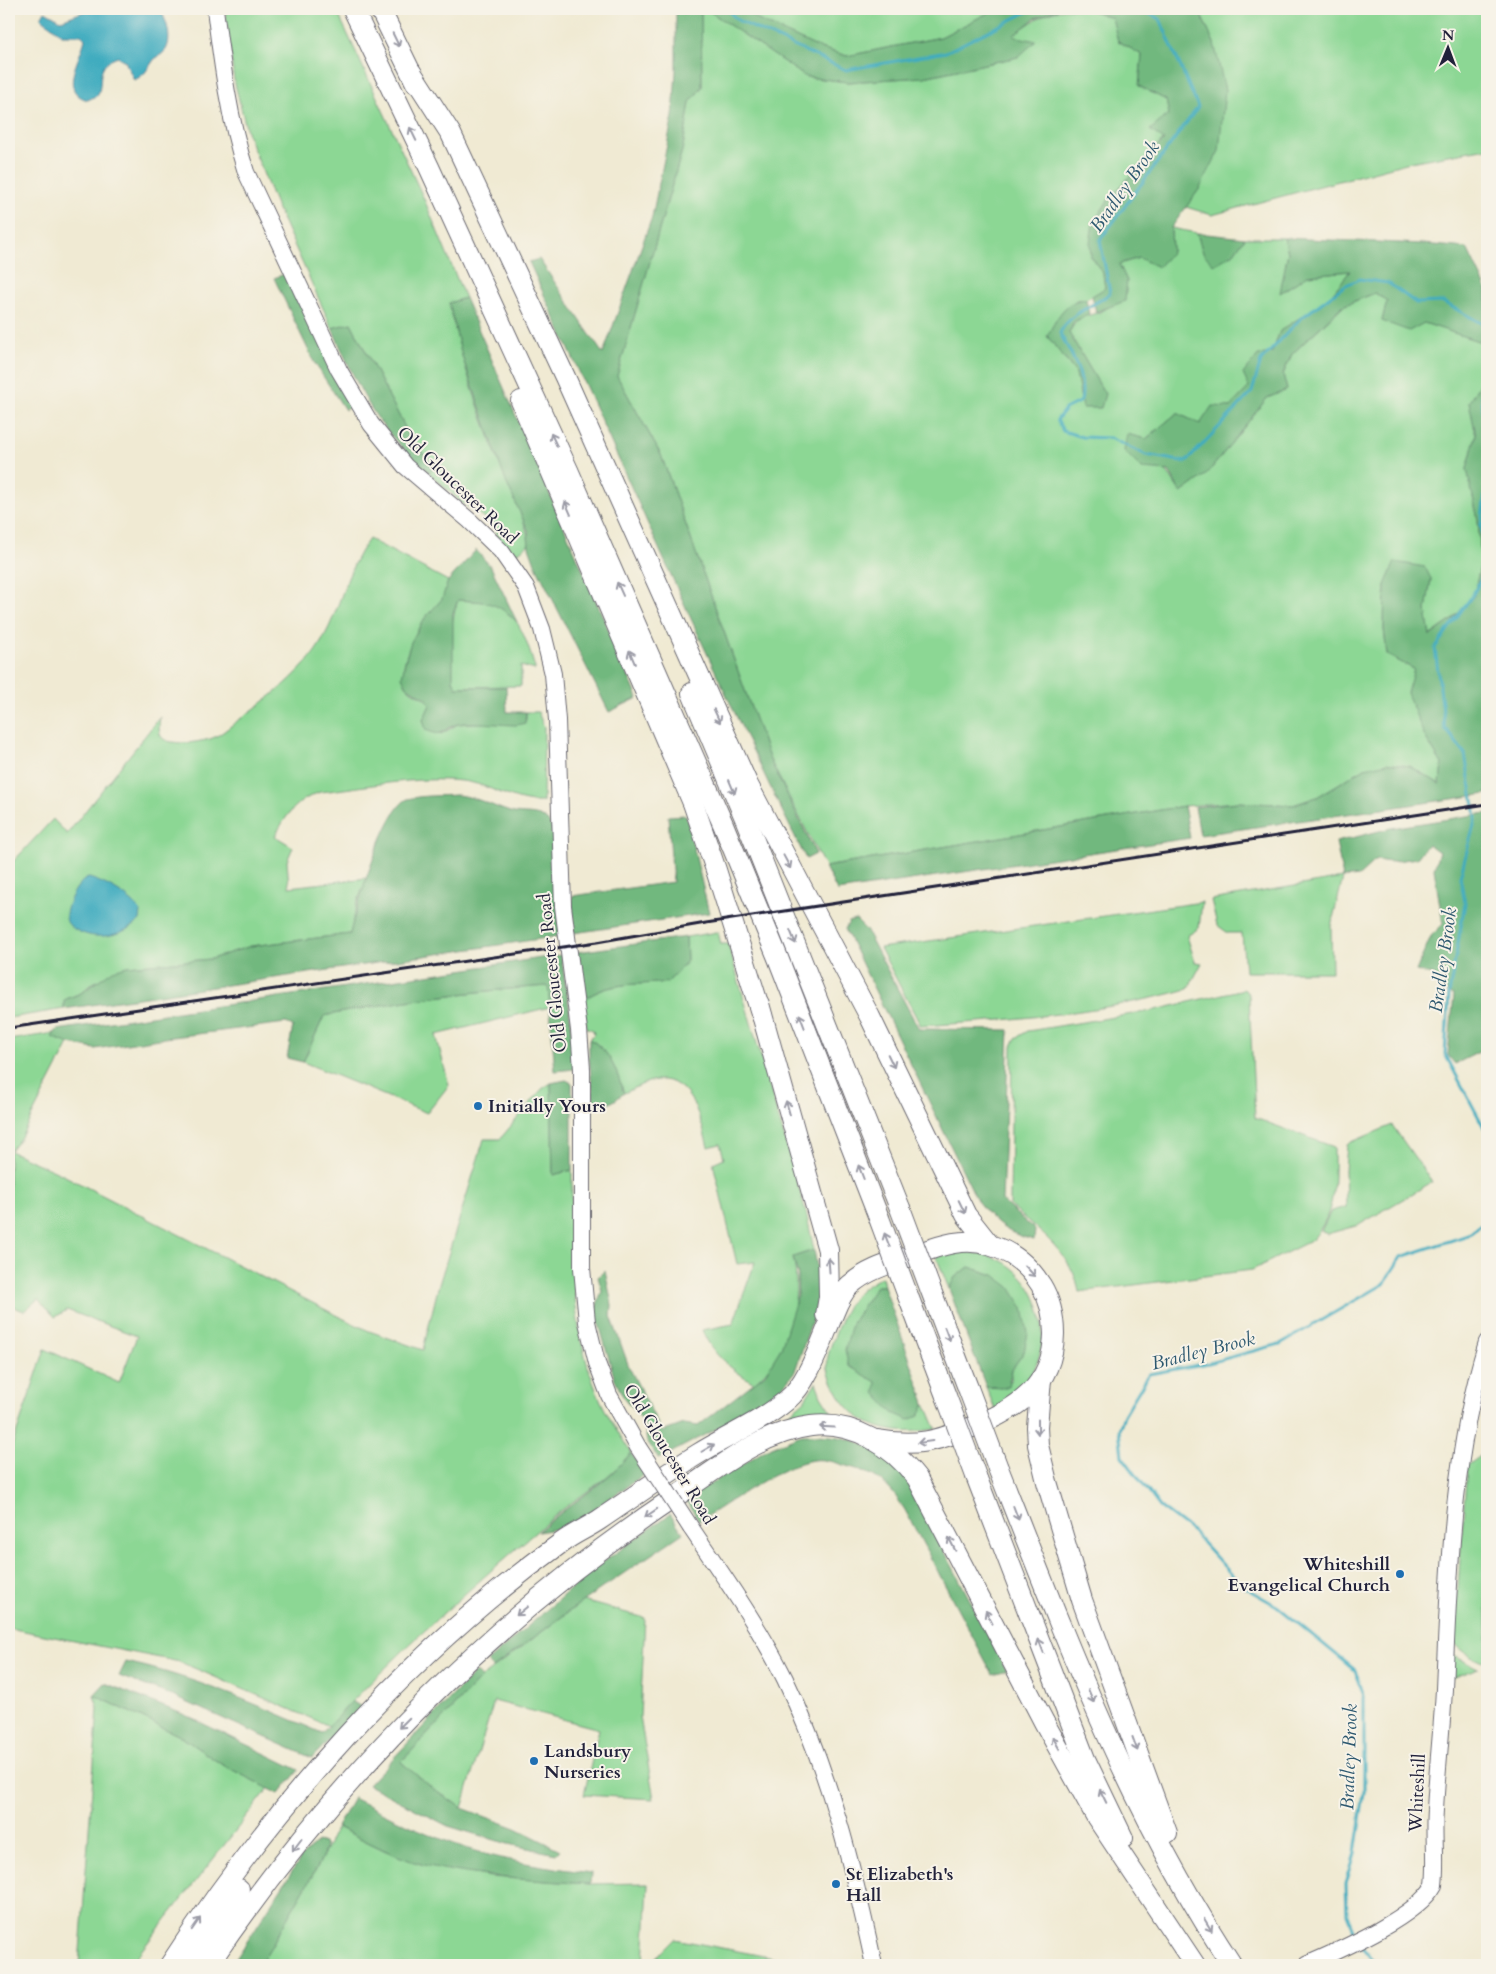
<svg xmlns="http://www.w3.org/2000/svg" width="1496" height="1974" viewBox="0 0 1496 1974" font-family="Cardo,serif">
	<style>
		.green { fill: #8cd794; stroke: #577c68 }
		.forest { fill: #71b87e; stroke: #4a6d5c }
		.water { fill: #40acbf; stroke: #31677d }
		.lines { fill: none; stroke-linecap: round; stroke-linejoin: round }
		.stream { stroke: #40acbf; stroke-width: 3 }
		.major-casing { stroke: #6a6870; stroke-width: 18 }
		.highway-casing { stroke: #6a6870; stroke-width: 22 }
		.major { stroke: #fff; stroke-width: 16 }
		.highway { stroke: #fff; stroke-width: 20 }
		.rail { stroke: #22223b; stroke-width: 3 }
		.major-bridge-casing { stroke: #6a6870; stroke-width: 18; stroke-linecap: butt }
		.highway-bridge-casing { stroke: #6a6870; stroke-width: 22; stroke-linecap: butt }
		.major-bridge { stroke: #fff; stroke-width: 16 }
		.highway-bridge { stroke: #fff; stroke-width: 20 }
		.oneway { stroke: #9c9ca7 }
		.poi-dot { fill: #1f6fb2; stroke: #f7f3e8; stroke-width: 2 }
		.labels { text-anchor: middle; stroke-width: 4; stroke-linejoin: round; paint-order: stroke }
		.street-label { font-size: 18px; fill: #22223b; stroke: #f7f3e8 }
		.poi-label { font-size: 18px; font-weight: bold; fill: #22223b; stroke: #f7f3e8; text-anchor: start }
		.water-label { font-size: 19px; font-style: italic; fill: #2e5970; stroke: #f7f3e8 }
	</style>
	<rect width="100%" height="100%" fill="#f7f3e8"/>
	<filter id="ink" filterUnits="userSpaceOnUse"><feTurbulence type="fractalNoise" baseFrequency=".02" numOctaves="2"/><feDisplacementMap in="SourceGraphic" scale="10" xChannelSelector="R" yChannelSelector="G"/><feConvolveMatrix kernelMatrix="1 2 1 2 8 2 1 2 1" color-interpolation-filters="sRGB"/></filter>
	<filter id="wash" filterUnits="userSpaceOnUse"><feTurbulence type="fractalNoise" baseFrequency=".0096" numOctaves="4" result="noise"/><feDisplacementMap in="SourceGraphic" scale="20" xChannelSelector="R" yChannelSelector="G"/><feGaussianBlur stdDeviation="1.12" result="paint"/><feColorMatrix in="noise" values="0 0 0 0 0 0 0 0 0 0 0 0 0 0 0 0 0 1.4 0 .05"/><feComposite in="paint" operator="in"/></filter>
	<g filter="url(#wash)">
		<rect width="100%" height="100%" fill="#f0ead3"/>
		<g class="green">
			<path d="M225 9H336L424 199 465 298 449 303C461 363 484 423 506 481 514 502 527 521 529 544L513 556 498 536 492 523 462 503 429 473 434 467 411 439 351 323 332 328 276 205 248 135 234 80Z"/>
			<path d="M701 9H706L806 77 848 82 924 77 1018 57 1012 36C1050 7 1066 2 1112 17L1118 41 1142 55 1139 86 1166 100 1169 114 1164 139 1109 199 1091 257 1103 273 1105 289 1086 299 1076 300 1047 336 1076 373 1081 401 1105 394 1069 333C1080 311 1087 319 1104 310 1113 305 1121 289 1127 281L1119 264 1139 258 1172 252 1171 228 1197 233 1203 253 1233 254 1245 238H1284L1288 252 1281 292 1308 275 1350 271 1329 298 1280 331 1272 353 1250 387 1230 407 1200 424 1177 413 1146 439 1181 493 1207 474 1267 398 1287 390 1283 375 1292 354 1343 306 1375 293 1387 301 1382 321 1424 323 1487 344C1487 370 1483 379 1469 402L1476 435 1467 469 1478 520 1481 561 1474 595 1452 620 1429 636 1426 610 1431 579 1385 585 1384 629 1387 655 1414 669 1424 735 1442 764 1440 784 1409 766 1365 768 1317 797 1293 805 1238 802 1184 806 825 867 769 758 661 455 617 376 683 147 690 102 702 87Z"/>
			<polygon points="744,9 996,9 941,37 847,56 817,47 758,20"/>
			<polygon points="1198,9 1487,9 1487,148 1410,162 1212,215 1186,207 1200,188 1214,43"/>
			<path d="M369 539 448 581C446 587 445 593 442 599 438 606 429 612 424 619 415 633 395 671 407 687 414 695 425 695 430 705L423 720 441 734 458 724 526 720V712H538L544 727 543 802C513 804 491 784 462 781 415 776 366 787 320 792 296 801 287 814 275 836L293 847 287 861 289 887 367 878 357 903 350 934 251 946 211 959 127 966 91 984 81 993 68 998 64 1005V1009L9 1018V866L53 819 67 834 160 717C157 739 161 742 184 743 191 743 202 741 210 739 220 736 230 726 239 720 270 697 303 674 323 639 341 607 346 569 369 539Z"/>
			<path d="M458 600C469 601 481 601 492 603 519 609 528 646 535 668V670L521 666V686L456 687C446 666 450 622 458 600Z"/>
			<polygon points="1343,878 1331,926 1332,972 1245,972 1242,933 1228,933 1217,925 1211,900"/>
			<path d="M1202 902 1199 928 1187 936 1195 962 1202 963 1188 989C1101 1013 1012 1020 921 1026L880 948Z"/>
			<path d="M718 932 721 944H728L806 1212 814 1250 793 1257C803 1299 788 1355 754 1383 732 1370 712 1355 702 1330L733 1324 755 1262 737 1264 713 1163 724 1158 720 1144 708 1147C701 1122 692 1077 657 1080 646 1081 634 1089 624 1093 616 1072 611 1050 589 1039L594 1034 593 1030 587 1028 583 1000C612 980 635 986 668 982L687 961 686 937Z"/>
			<path d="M549 986 550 1007 436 1035 449 1085 427 1113 303 1062 324 1016C398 1000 474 991 549 986Z"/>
			<path d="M1244 989 1249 995 1255 1118 1334 1147C1334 1182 1337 1212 1312 1240L1252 1270 1079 1292C1074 1255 1037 1229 1010 1206L1012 1046 1016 1038 1028 1031 1151 1011Z"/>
			<path d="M55 1033 53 1037 69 1044 21 1137 10 1151 61 1174 340 1317 369 1331 423 1350 438 1288 484 1139H500L542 1089 551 1083 553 1175 572 1170C572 1245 568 1326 599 1397 607 1416 620 1435 631 1453 609 1480 578 1496 552 1518 475 1584 397 1652 329 1726L180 1662 9 1628V1455L45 1349 119 1383 137 1336 67 1310 55 1317 38 1299 24 1311 9 1305V1040Z"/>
			<polygon points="1392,1125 1432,1182 1359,1225 1327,1234 1321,1231 1331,1211 1346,1207 1345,1170 1347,1144"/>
			<path d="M949 1252C967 1252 986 1252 1002 1261 1047 1286 1056 1349 1022 1388 1015 1396 1003 1402 995 1409L986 1387 1002 1388 1011 1381 1012 1369 1024 1352 994 1275 969 1267 955 1277 949 1289 936 1256Z"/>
			<path d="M882 1277 884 1286H876L852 1323 849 1366 867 1375 919 1416 925 1403 936 1429C893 1436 857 1430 836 1389 830 1379 826 1367 828 1356 830 1346 835 1336 838 1327 849 1300 855 1291 882 1277Z"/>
			<polygon points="816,1382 821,1396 834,1416 805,1415 782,1419 804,1401"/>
			<path d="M1487 1451V1663C1476 1657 1460 1653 1454 1641L1467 1466Z"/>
			<polygon points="583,1601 645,1618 640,1717 654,1799 584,1795 599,1729 494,1701 462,1808 432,1788 401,1762 482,1677"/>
			<polygon points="1452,1655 1478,1668 1451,1678"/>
			<polygon points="94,1695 180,1736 221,1764 269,1788 130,1965 79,1965 98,1708"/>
			<polygon points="337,1827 386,1851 422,1864 491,1877 590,1884 648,1883 644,1965 260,1965 319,1864"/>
			<polygon points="675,1939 774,1958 771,1965 652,1965 652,1962"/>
		</g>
		<g class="forest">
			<path d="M676 9H701L702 87 690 102 683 147 617 376 661 455 769 758 816 854 806 859C707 663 621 461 529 262L539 259 603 354 652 217 673 116 676 71Z"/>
			<polygon points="706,9 744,9 758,20 817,47 847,56 941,37 996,9 1058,9 1035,18 1013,36 1036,41 1018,57 924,77 848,82 806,77"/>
			<polygon points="1087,9 1198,9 1214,43 1225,90 1219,151 1200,188 1171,228 1172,252 1158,267 1139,258 1119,264 1127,281 1125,301 1096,312 1092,296 1105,288 1103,273 1091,257 1090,243 1093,223 1109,199 1164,140 1150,130 1169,114 1166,100 1139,86 1142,55 1118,41 1112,18"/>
			<polygon points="1197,233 1245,238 1233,254 1214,265 1203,253"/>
			<polygon points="1284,238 1423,244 1467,248 1487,290 1487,344 1424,323 1409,331 1382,321 1387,301 1375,293 1342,306 1292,354 1283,374 1287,390 1267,398 1207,474 1181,493 1169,471 1142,469 1124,451 1127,434 1146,439 1177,413 1200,424 1212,406 1230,407 1249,387 1243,374 1258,355 1272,353 1280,331 1329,298 1350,271 1308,275 1280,293 1288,252"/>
			<polygon points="290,272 353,405 345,410 314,362 274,278"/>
			<polygon points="465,298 638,698 609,712 536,566 529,547 528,530 506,482 462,356 449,303"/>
			<path d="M1086 299 1089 314 1074 322 1069 333 1105 394 1101 408H1083L1076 373 1047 336C1057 319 1064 300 1086 299Z"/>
			<path d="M351 323 411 439 434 467 429 473C418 462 406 453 396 441 366 409 350 368 332 328Z"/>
			<polygon points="1487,366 1487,794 1200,835 1195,807 1238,802 1293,805 1317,797 1365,768 1387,763 1409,766 1440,784 1442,764 1424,735 1407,693 1414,669 1387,655 1384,629 1385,585 1395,562 1425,567 1431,579 1426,610 1430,636 1452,620 1474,596 1481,561 1478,520 1467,469 1476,435 1469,402 1484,377"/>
			<path d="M476 550 491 567 517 622C496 601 487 602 458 600L453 613V680L456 687H506L507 712H526L525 723 517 725C504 725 468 721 458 724 442 728 445 739 426 730L423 720 430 705 426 698 407 687 402 677 405 662 411 642 425 618 442 599 448 581Z"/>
			<path d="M457 795C477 797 492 806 510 812 523 816 537 811 548 821L554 832 560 936 64 1009V1000L81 993 113 970 127 966 211 959 251 946 350 934C355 911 386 806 408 799 422 795 442 796 457 795Z"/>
			<polygon points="1184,806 1190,838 837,891 825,867"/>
			<polygon points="1487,813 1487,1048 1455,1064 1448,1055 1454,995 1442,990 1434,975 1416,971 1431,936 1443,924 1434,869 1439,852 1428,844 1417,858 1390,862 1376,860 1359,876 1343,878 1336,842 1391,828"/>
			<polygon points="686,815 709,913 574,933 572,896 673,882 668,816"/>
			<path d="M856 920 866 930 919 1029 1009 1030 1002 1201 1035 1230 1034 1240C1006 1233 995 1224 978 1202L845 929 849 922Z"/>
			<path d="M686 937 687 961 668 982C635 986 612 980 583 1000L577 952Z"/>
			<path d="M561 955 569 1006 575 1069 555 1071 548 986C474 991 398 1000 324 1016L303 1062 287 1058 293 1026 286 1023 165 1038 95 1049 69 1044 52 1037 57 1030Z"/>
			<path d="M589 1039C611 1051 616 1071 624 1093 614 1101 608 1107 594 1104L589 1057Z"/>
			<polygon points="566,1080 572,1083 572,1170 553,1175 551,1083"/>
			<polygon points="814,1250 820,1284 815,1312 795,1371 780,1390 750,1411 659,1459 647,1442 644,1422 624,1398 615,1380 595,1310 602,1291 598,1277 605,1270 612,1305 611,1316 629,1367 662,1432 684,1424 698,1426 765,1374 781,1348 797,1297 798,1276 793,1257"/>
			<polygon points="969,1267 994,1275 1010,1287 1023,1308 1028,1333 1024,1352 1012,1369 1008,1387 986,1387 949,1289 955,1277"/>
			<polygon points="876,1286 884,1286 925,1403 919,1416 909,1420 893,1413 875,1393 876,1382 849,1366 845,1350 852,1323"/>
			<path d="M801 1435C852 1434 875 1443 908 1481L1007 1671 993 1675 905 1510C889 1485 879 1475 850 1467 838 1464 825 1458 813 1460 783 1464 727 1504 699 1521L686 1499 769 1448Z"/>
			<path d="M631 1453 645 1474 568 1527 538 1532C568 1504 605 1485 631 1453Z"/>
			<polygon points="670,1514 683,1533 583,1601 493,1668 487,1662 591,1571"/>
			<path d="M126 1662C195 1677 258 1705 322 1733L352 1701 361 1707 312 1758 168 1694 119 1676Z"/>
			<polygon points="475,1672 482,1677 401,1762 432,1788 462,1808 516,1828 560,1850 556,1854 508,1844 448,1826 368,1785"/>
			<polygon points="105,1683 185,1715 299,1770 279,1794 221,1764 180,1736 94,1695"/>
			<path d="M353 1798C387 1815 421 1832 457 1845 500 1861 547 1867 591 1873L590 1884C534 1880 479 1878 424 1865 394 1857 365 1840 337 1827Z"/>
			<polygon points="318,1841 324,1843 326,1848 319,1864 260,1965 232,1965 302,1856"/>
		</g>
		<g class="water">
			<path d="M91 9 160 10C167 20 173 41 165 51 162 55 156 57 153 61 147 70 144 76 134 80L125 61 118 57C94 65 104 78 98 95L88 100C57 92 81 58 85 39L81 35H62L41 18 45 11 61 20Z"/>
			<path d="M89 878C106 883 132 897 141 912L140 920C124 935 100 941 80 932 74 929 68 926 66 919 64 908 78 879 89 878Z"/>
		</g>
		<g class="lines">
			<g class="stream">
				<polyline points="726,9 739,21 846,70 946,52 1033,9"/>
				<path d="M1139 9 1160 19 1198 107 1100 240 1110 293C1091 309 1072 310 1060 333 1072 356 1086 375 1081 401L1065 409 1057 420 1063 431 1082 437 1110 438 1146 455 1186 462 1252 392 1261 361 1300 319 1344 286 1359 279 1388 283 1416 303 1443 302 1481 323 1487 332"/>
				<polyline points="1487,389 1482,396 1487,462"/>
				<polyline points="1487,480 1481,526 1487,551"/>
				<polyline points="1487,568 1472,596 1435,648 1445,728 1465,754 1476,817 1460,877 1465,903 1449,994 1445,1054 1487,1133"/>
				<polyline points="1356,1937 1347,1915 1346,1884 1355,1853 1364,1793 1364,1696 1355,1670 1277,1606 1242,1586 1193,1532 1160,1507 1122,1456 1119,1430 1124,1415 1149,1374 1209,1363 1280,1344 1384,1284 1401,1257 1468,1235 1487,1220"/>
				<polyline points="1360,1945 1377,1965"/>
			</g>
		</g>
	</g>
	<g filter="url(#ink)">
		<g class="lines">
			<defs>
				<g id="major">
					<path d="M215 9C222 64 229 119 246 172L339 370 371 424 405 466 470 521 501 551 526 587 542 629 553 674 557 720 563 906 579 1030 582 1069V1268L587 1322 597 1363 609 1395 638 1447"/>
					<path d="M691 1528C724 1577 759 1626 785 1679 829 1770 853 1867 874 1965"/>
					<path d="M1306 1965C1340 1950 1417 1917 1434 1885 1437 1860 1433 1835 1435 1810 1437 1770 1442 1730 1444 1689 1449 1572 1452 1454 1487 1342"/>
				</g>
				<g id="highway">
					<polyline points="353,9 429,167 568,470 723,824 778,958 879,1218"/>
					<polyline points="380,9 416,83"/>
					<polyline points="411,72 451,134 565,377 748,785 870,1017 966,1215 989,1244"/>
					<polyline points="521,401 693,803 716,870 762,1016"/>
					<polyline points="692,693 745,818 900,1208"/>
					<polyline points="759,1004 828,1250 829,1297 826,1315"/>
					<polyline points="930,1288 968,1388"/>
					<polyline points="908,1296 946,1396"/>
					<polyline points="1041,1379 1037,1427 1038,1445 1047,1482 1082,1600 1167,1833"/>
					<path d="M998 1468C1065 1638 1130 1812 1232 1965"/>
					<polyline points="976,1476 1085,1759 1123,1838"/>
					<path d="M170 1965C272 1807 408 1653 561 1543 573 1534 587 1528 599 1520 632 1498 664 1475 698 1454 727 1436 761 1422 787 1400 808 1383 821 1342 832 1317 837 1305 841 1293 850 1285 869 1268 895 1262 917 1254 941 1245 965 1237 989 1245 1011 1251 1029 1266 1041 1285 1050 1300 1054 1317 1054 1334 1053 1387 1016 1410 972 1427 937 1441 916 1447 878 1440"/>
					<polyline points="187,1965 239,1889"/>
					<path d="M208 1965C334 1780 491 1619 678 1495 718 1468 762 1432 811 1426 854 1421 892 1446 917 1478L1044 1722 1097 1818 1195 1965"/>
				</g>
			</defs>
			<use href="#major" class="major-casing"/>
			<use href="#highway" class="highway-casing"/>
			<use href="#major" class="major"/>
			<use href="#highway" class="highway"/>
			<polyline class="rail" points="9,1028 597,942 706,923 1487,804"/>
			<defs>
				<polyline id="major-bridge" points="638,1447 691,1528"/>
				<g id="highway-bridge">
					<polyline points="900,1208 930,1288"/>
					<polyline points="879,1218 908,1296"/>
					<polyline points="968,1388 998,1468"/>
					<polyline points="946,1396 976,1476"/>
				</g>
			</defs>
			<use href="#major-bridge" class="major-bridge-casing"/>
			<use href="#highway-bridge" class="highway-bridge-casing"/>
			<use href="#major-bridge" class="major-bridge"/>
			<use href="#highway-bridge" class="highway-bridge"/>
		</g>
		<defs><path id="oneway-shaft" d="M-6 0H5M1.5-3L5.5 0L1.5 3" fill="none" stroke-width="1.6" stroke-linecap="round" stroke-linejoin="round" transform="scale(1.25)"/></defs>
		<g class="oneway">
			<use href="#oneway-shaft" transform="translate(396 40) rotate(64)"/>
			<use href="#oneway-shaft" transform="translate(413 134) rotate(-116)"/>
			<use href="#oneway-shaft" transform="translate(554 440) rotate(-115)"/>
			<use href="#oneway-shaft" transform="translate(568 508) rotate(-113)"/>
			<use href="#oneway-shaft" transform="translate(620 589) rotate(-114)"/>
			<use href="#oneway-shaft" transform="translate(632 657) rotate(-113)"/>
			<use href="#oneway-shaft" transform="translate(717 716) rotate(65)"/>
			<use href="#oneway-shaft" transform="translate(732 787) rotate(67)"/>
			<use href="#oneway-shaft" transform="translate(787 862) rotate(62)"/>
			<use href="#oneway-shaft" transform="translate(793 937) rotate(68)"/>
			<use href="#oneway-shaft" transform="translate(802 1021) rotate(-111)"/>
			<use href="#oneway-shaft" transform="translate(891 1061) rotate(64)"/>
			<use href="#oneway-shaft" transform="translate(788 1108) rotate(-106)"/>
			<use href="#oneway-shaft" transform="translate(861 1172) rotate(-111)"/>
			<use href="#oneway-shaft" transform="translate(962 1207) rotate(64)"/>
			<use href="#oneway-shaft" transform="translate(887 1240) rotate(-111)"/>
			<use href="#oneway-shaft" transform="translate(829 1265) rotate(-94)"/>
			<use href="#oneway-shaft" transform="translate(1030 1271) rotate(47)"/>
			<use href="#oneway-shaft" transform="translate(947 1334) rotate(69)"/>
			<use href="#oneway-shaft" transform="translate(827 1427) rotate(-177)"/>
			<use href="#oneway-shaft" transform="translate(1038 1427) rotate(90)"/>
			<use href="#oneway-shaft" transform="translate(925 1442) rotate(172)"/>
			<use href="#oneway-shaft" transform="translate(708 1448) rotate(-30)"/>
			<use href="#oneway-shaft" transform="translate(651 1513) rotate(146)"/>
			<use href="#oneway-shaft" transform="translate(1016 1513) rotate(69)"/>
			<use href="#oneway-shaft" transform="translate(952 1544) rotate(-117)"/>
			<use href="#oneway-shaft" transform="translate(522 1611) rotate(141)"/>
			<use href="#oneway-shaft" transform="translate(989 1617) rotate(-118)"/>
			<use href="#oneway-shaft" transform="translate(1041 1646) rotate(-111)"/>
			<use href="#oneway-shaft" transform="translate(1091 1696) rotate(67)"/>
			<use href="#oneway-shaft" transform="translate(404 1723) rotate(135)"/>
			<use href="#oneway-shaft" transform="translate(1056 1743) rotate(-119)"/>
			<use href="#oneway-shaft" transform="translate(1135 1744) rotate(70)"/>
			<use href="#oneway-shaft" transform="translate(1103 1796) rotate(-116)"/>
			<use href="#oneway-shaft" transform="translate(297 1845) rotate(127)"/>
			<use href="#oneway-shaft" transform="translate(196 1924) rotate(-55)"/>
			<use href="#oneway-shaft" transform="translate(1208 1925) rotate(59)"/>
		</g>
	</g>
	<g class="poi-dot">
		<circle cx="478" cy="1106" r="5"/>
		<circle cx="1400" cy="1574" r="5"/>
		<circle cx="534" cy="1761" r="5"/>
		<circle cx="836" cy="1884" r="5"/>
	</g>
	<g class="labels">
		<g class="street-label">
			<text transform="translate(458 485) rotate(44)" y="6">Old Gloucester Road</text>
			<text transform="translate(552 973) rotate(-96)" y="6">Old Gloucester Road</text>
			<text transform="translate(670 1454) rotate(59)" y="6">Old Gloucester Road</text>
			<text transform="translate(1417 1793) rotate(-87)" y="6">Whiteshill</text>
		</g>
		<g class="poi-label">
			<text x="488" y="1112">Initially Yours</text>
			<text x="1390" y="1570" text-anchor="end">Whiteshill<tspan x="1390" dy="21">Evangelical Church</tspan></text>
			<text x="544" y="1757">Landsbury<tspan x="544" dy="21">Nurseries</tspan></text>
			<text x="846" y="1880">St Elizabeth's<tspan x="846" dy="21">Hall</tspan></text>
		</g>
		<g class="water-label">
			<text transform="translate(1124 186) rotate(-55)" y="7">Bradley Brook</text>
			<text transform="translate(1442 960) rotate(-82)" y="7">Bradley Brook</text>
			<text transform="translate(1203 1350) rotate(-14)" y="7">Bradley Brook</text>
			<text transform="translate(1348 1757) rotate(-88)" y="7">Bradley Brook</text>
		</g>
	</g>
	<rect width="1496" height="1974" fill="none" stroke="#f7f3e8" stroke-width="30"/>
	<g transform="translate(1448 48) rotate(1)" stroke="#f7f3e8" stroke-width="4" paint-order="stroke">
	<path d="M0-4L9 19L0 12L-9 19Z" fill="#22223b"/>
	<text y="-8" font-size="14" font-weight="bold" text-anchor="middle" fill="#22223b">N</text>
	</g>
</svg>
